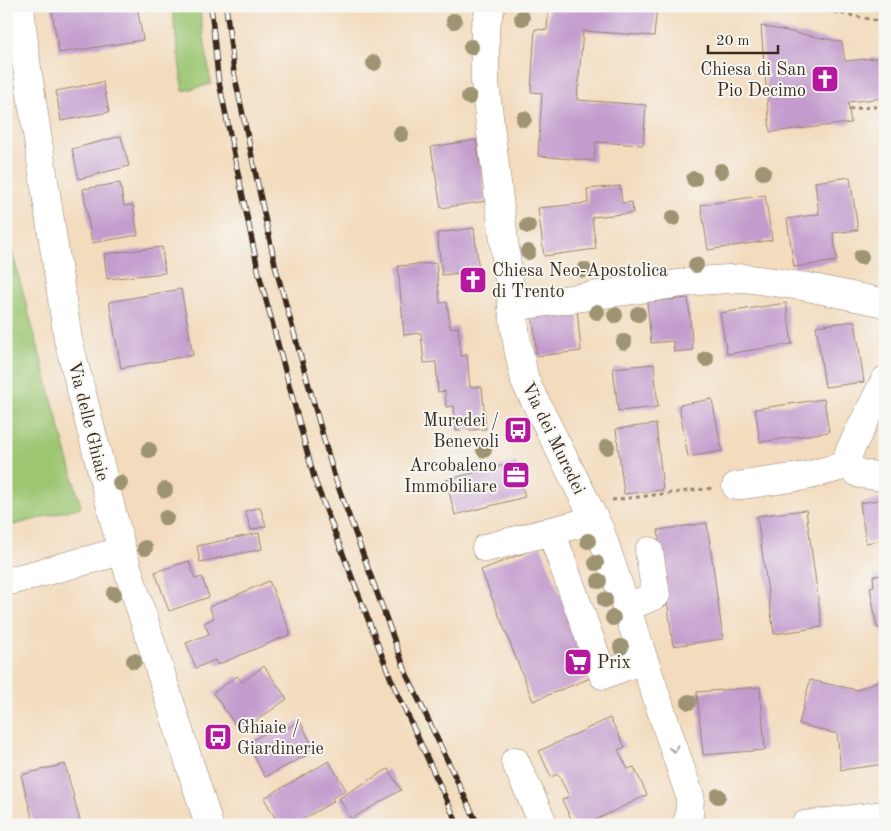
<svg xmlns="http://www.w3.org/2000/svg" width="891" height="831" viewBox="0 0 891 831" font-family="'Old Standard TT',serif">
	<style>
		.green { fill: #9cc672; stroke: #6c7848 }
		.building { fill: #c39ccd }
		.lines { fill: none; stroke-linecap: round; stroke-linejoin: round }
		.minor-casing { stroke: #97826e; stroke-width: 29 }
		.path { stroke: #97826e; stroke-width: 3; stroke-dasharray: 4 4; stroke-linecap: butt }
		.minor { stroke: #fff; stroke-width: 28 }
		.rail-casing { stroke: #3b2a1e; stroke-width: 5.5 }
		.rail { stroke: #f6f6f2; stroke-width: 4; stroke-dasharray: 11; stroke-linecap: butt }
		.tree { fill: #9e9473 }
		.oneway { stroke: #a79f9a }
		.labels { text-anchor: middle; stroke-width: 4; stroke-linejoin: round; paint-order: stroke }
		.poi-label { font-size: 18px; fill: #3b2a1e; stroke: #f6f6f2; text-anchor: end }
		.street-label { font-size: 18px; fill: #3b2a1e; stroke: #f6f6f2 }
	</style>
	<rect width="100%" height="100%" fill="#f6f6f2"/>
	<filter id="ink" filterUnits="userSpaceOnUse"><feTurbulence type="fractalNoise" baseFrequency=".02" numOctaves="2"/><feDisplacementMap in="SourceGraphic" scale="10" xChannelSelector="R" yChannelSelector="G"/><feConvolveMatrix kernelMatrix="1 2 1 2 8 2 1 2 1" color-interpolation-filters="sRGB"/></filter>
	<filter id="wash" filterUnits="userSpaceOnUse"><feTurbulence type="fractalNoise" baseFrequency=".0096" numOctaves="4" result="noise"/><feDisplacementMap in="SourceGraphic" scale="20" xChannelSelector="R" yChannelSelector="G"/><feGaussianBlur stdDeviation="1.12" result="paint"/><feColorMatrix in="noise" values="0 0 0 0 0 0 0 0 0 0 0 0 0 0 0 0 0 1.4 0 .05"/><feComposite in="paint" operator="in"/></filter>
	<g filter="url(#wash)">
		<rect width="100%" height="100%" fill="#f3dbbd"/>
		<g class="green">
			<polygon points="172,6 199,6 211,84 183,91"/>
			<polygon points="6,229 81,507 6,527"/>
		</g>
		<g id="blocks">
			<g class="building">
				<polygon points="51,6 137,6 143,40 59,53"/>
				<polygon points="549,6 657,6 654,36 583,31 577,100 646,105 643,145 596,142 594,161 538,156 542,93 531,92 533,57 535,29 547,30"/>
				<polygon points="761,26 842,42 845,61 885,57 885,98 848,102 851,123 770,132"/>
				<polygon points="103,82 109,112 61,121 56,91"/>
				<polygon points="121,136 129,166 79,179 72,149"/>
				<polygon points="476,140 486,201 441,208 431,147"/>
				<polygon points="850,177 858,230 833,233 837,261 794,267 787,219 819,214 815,182"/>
				<polygon points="120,183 124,206 133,205 138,235 92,243 83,189"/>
				<polygon points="620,186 622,203 632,202 633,213 592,217 596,249 544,256 538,208 588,203 587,189"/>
				<polygon points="765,195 772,240 708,250 701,205"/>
				<polygon points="474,228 479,271 442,275 437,233"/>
				<polygon points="162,247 165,273 107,279 104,254"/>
				<polygon points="436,263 440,303 447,302 450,328 458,327 461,356 467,355 470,387 482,387 486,429 456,431 454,406 446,407 445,391 438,392 436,362 424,363 421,333 404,335 398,266"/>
				<polygon points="181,289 193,355 121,368 109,302"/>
				<polygon points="688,298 693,350 674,352 673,341 651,343 647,302"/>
				<polygon points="786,303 792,344 727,354 720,313"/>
				<polygon points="577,308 581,351 537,356 532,313"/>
				<polygon points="855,321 864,382 825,387 816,326"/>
				<polygon points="654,364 658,407 618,411 613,368"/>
				<polygon points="712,399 722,451 688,457 679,405"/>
				<polygon points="824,399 829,432 760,442 755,409"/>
				<polygon points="656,424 663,490 624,494 616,429"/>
				<polygon points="516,462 525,497 455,515 446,480"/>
				<polygon points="885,499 885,540 866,543 860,503"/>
				<polygon points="260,507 266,526 251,530 245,511"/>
				<polygon points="806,510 822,627 774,634 757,516"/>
				<polygon points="707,523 723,639 673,646 658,530"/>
				<polygon points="259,533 262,549 200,562 197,546"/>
				<polygon points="541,546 593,677 533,701 481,570"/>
				<polygon points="189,561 195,579 202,577 209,597 169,611 155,572"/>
				<polygon points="885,575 885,636 883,637 881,628 877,628 870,587 874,586 873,576"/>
				<polygon points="269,581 291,634 217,665 215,660 196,668 186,643 209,634 204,623 214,618 209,607"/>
				<polygon points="264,666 287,699 240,732 213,693 237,676 242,682"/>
				<polygon points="885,678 885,764 841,770 837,734 799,724 810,680 857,690"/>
				<polygon points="760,687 765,750 703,755 697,692"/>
				<polygon points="610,718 625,747 618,750 628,769 634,767 647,795 585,825 574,825 562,800 569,796 558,774 551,777 539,751"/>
				<polygon points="300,721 315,751 265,777 247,743 285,723 288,728"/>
				<polygon points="329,761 346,790 332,798 334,801 293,825 279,825 264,798"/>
				<polygon points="65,764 80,821 64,825 34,825 21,775"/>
				<polygon points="388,769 401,790 351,819 339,798"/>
				<polygon points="338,818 342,825 327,825"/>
			</g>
		</g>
	</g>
	<g filter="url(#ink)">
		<use href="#blocks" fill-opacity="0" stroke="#97826e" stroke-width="1"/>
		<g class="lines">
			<defs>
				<g id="minor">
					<polyline points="20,6 26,61 68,339 122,551 209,825"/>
					<polyline points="491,6 485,27 485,83 512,307 518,348 525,381 600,530 690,796 689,818 686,825"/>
					<polyline points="512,307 698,281 744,278 808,287 885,303"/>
					<polyline points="847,465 849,452 885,380"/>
					<polyline points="847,465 860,474 885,477"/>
					<polyline points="736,486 806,476 847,465"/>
					<polyline points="551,531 603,675 643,660"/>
					<polyline points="486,548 594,520"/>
					<polyline points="6,582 122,551"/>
					<polyline points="626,608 656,595 649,551"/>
					<polyline points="515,761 544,825"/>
					<polyline points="805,825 885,815"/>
				</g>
			</defs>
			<use href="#minor" class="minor-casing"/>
			<g class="path">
				<polyline points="802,6 885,22"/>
				<polyline points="849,109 885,106"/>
				<polyline points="612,500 713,488"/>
			</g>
			<use href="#minor" class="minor"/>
			<defs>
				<g id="rail">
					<polyline points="211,6 218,77 259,274 315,481 391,679 458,825"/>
					<polyline points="226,6 234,73 276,269 334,475 407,675 478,825"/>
					<polyline points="863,6 885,9"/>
				</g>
			</defs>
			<use href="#rail" class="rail-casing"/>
			<use href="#rail" class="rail"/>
		</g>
		<g class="tree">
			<circle cx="522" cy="18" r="8"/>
			<circle cx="454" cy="21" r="8"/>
			<circle cx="471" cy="47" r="8"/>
			<circle cx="374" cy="63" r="8"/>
			<circle cx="469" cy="97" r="8"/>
			<circle cx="524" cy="119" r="8"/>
			<circle cx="401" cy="134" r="8"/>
			<circle cx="721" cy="171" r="8"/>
			<circle cx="763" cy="172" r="8"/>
			<circle cx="694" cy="179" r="8"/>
			<circle cx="673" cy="218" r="8"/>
			<circle cx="528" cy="226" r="8"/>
			<circle cx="528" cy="252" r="8"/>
			<circle cx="861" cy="257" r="8"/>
			<circle cx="696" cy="265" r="8"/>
			<circle cx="584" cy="270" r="8"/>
			<circle cx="597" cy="312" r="8"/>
			<circle cx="638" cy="314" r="8"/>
			<circle cx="615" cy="315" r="8"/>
			<circle cx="624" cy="342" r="8"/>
			<circle cx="706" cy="359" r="8"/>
			<circle cx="607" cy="447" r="8"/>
			<circle cx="149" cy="450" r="8"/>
			<circle cx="484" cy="450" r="8"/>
			<circle cx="120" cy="483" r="8"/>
			<circle cx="165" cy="490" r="8"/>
			<circle cx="166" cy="518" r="8"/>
			<circle cx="588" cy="541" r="8"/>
			<circle cx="145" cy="548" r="8"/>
			<circle cx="596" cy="563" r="8"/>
			<circle cx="599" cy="581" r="8"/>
			<circle cx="114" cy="594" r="8"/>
			<circle cx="605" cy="600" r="8"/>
			<circle cx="613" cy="618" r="8"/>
			<circle cx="621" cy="647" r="8"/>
			<circle cx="134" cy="661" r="8"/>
			<circle cx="689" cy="702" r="8"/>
			<circle cx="718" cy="796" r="8"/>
		</g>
		<defs><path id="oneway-chevron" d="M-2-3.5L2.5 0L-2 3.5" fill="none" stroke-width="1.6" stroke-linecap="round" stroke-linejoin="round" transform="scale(1.25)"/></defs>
		<use class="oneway" href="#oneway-chevron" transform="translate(674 749) rotate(71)"/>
	</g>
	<defs>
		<symbol id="church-square" viewBox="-11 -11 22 22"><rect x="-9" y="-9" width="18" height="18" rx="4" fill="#b5179e" stroke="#f6f6f2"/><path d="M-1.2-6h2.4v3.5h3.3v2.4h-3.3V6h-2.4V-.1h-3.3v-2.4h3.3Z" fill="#fff"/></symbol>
		<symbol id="bus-square" viewBox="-11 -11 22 22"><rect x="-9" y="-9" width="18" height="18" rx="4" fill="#b5179e" stroke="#f6f6f2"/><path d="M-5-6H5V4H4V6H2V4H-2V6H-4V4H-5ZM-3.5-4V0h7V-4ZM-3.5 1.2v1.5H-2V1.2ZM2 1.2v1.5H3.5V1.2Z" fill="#fff"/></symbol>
		<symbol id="office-square" viewBox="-11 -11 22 22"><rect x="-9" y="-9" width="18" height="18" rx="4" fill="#b5179e" stroke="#f6f6f2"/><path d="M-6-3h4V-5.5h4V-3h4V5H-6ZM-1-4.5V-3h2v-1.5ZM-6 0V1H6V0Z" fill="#fff"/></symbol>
		<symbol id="supermarket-square" viewBox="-11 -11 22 22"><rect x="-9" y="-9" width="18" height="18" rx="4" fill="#b5179e" stroke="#f6f6f2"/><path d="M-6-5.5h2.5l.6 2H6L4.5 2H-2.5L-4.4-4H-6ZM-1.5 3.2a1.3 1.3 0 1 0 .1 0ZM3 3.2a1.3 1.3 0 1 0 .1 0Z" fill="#fff"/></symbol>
	</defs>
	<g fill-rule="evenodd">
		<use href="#church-square" x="809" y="63" width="32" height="32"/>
		<use href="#church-square" x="457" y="264" width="32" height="32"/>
		<use href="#bus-square" x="502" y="414" width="32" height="32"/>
		<use href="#office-square" x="500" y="459" width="32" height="32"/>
		<use href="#supermarket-square" x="562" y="646" width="32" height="32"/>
		<use href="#bus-square" x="202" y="721" width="32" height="32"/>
	</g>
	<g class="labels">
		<g class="poi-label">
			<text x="806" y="75">Chiesa di San<tspan x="806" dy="21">Pio Decimo</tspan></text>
			<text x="492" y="276" text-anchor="start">Chiesa Neo-Apostolica<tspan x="492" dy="21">di Trento</tspan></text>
			<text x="499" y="426">Muredei /<tspan x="499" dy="21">Benevoli</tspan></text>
			<text x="497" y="471">Arcobaleno<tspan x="497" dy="21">Immobiliare</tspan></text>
			<text x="597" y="668" text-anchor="start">Prix</text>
			<text x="237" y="733" text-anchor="start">Ghiaie /<tspan x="237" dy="21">Giardinerie</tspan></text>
		</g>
		<g class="street-label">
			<text transform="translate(89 421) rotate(76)" y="6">Via delle Ghiaie</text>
			<text transform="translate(554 438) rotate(64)" y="6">Via dei Muredei</text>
		</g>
	</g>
	<rect width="891" height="831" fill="none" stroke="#f6f6f2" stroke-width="25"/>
	<path d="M708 45v8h70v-8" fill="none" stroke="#3b2a1e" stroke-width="2.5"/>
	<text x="716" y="45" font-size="15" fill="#3b2a1e" stroke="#f6f6f2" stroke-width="4" paint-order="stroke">20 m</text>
</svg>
